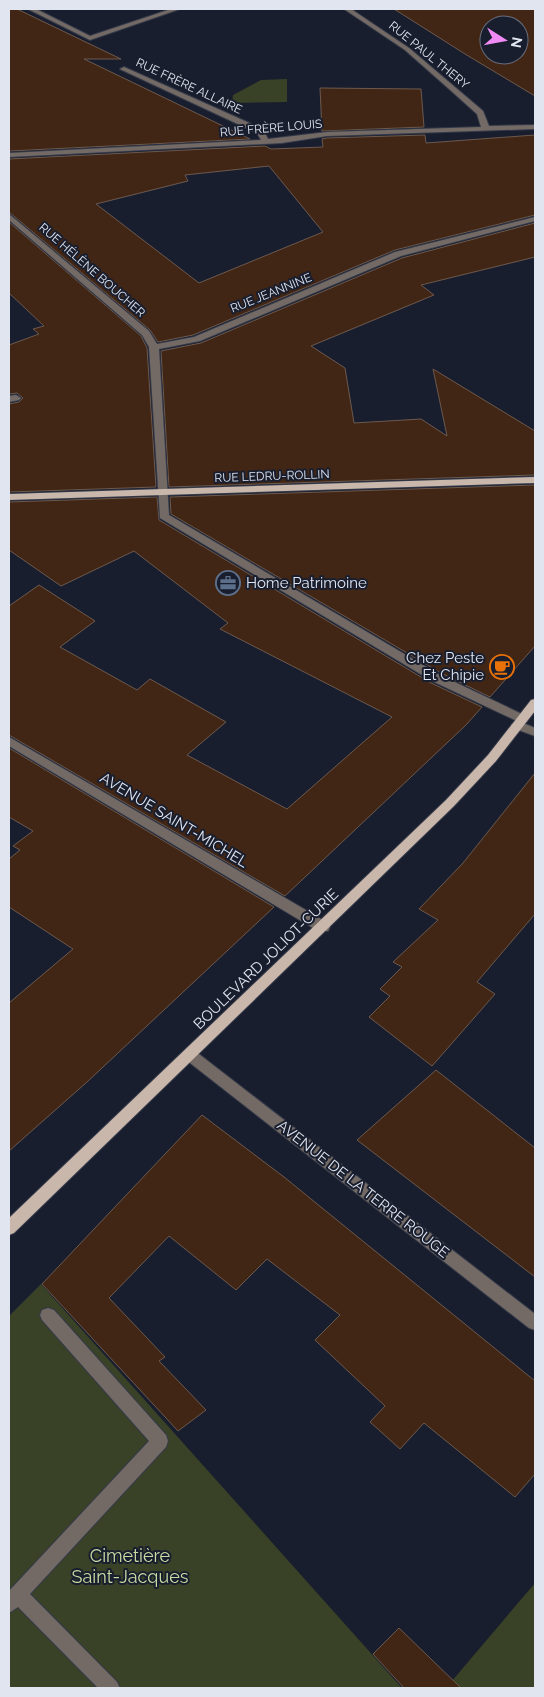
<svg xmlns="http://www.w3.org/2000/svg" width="544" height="1697" viewBox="0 0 544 1697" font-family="Raleway,sans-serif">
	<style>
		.green { fill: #394127 }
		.building { fill: #412615; stroke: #6c594e; fill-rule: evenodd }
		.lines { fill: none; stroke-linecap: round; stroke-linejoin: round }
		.minor-casing { stroke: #353a49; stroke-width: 2 }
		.major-casing { stroke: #353a49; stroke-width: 2 }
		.minor { fill: #736a65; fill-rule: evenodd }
		.major { fill: #c9b7ac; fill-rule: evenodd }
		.labels { text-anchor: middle; stroke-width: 4; stroke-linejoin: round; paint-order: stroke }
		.far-street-label { font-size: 12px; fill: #e1e5f0; stroke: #191e2e }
		.poi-label { font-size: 15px; fill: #e1e5f0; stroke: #191e2e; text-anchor: start }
		.street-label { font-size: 15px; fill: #e1e5f0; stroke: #191e2e }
		.near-park-label { font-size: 18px; fill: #c7dca2; stroke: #191e2e }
	</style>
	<rect width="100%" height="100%" fill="#191e2e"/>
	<g class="green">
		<polygon points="287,79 287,102 232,103 233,95 261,80"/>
		<polygon points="41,1284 402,1688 9,1688 9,1316"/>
		<polygon points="535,1583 535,1688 446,1688"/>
	</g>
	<g class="building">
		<polygon points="9,9 17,9 121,59 84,59 250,139 9,151"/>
		<path d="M394 9H535V96L465 54ZM489 25H519V55H489Z"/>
		<polygon points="320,88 421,89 424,127 322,131"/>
		<path d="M425 135 426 143 535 135V215L395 250 193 335 158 342 150 330 9 212V159L265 146 271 149 323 147 322 139 327 138ZM269 166 323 232 199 283 96 204 188 181 185 175Z"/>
		<polygon points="9,222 141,336 147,348 156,487 9,492 9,404 19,402 23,398 17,393 9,394 9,345 39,334 33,329 44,326 9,293"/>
		<polygon points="535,223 535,257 421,285 434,295 311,346 345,368 354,423 421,419 447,436 433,369 535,431 535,475 169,487 161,351 201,343 402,258"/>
		<polygon points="535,485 535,646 490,697 441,673 171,514 170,497"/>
		<polygon points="157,497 159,520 431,683 482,707 466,725 285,896 9,735 9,606 39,585 95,621 60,647 137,690 150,679 226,722 187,755 287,809 392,717 220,629 228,623 134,551 61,586 9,550 9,502"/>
		<polygon points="9,748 274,907 87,1082 9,1151 9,1003 73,949 9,907 9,859 20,850 13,846 33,831 9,817"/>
		<polygon points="535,773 535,914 477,982 495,994 432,1066 369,1017 390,996 380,989 402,967 393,962 438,920 419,909 463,863"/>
		<polygon points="436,1070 535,1148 535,1277 357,1140"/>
		<polygon points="202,1115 284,1177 535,1381 535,1474 515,1497 424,1423 400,1449 370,1422 385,1406 315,1340 340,1315 267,1259 236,1290 169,1236 109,1298 165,1357 159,1361 206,1410 178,1431 42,1284"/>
		<polygon points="399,1628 461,1688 404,1688 373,1654"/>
	</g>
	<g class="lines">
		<defs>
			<g id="minor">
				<polygon points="28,9 36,9 90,36 171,9 180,9 90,40"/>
				<polygon points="344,9 351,9 409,48 483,111 489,126 535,125 535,129 327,136 282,143 9,157 9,153 261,140 257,133 122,70 120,69 124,67 263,129 268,139 327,132 481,127 477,114 448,88 405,50"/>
				<polygon points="9,214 149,331 157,344 194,337 395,252 535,217 535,221 401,256 200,341 159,349 169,515 440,675 526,716 528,719 523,723 535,728 535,736 513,728 511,725 517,721 432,681 160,518 149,347 142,335 9,220"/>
				<polygon points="16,395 21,398 19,400 9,402 9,396"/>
				<polygon points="9,737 328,923 330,927 328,931 318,931 9,746"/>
				<polygon points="190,1049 195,1051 535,1314 535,1330 529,1328 185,1059 183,1055 185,1051"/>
				<polygon points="48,1308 54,1310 166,1435 168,1441 166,1447 30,1594 117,1682 120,1688 98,1688 18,1607 9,1613 9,1591 149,1441 42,1320 40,1315 42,1310"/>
			</g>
			<g id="major">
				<polygon points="535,477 535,483 9,500 9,494"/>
				<polygon points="535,699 535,711 496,761 454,806 14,1233 9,1235 9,1218 446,800 488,755 531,700"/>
			</g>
		</defs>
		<use href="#minor" class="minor-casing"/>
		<use href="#major" class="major-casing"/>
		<use href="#minor" class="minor"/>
		<use href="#major" class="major"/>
	</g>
	<defs>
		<symbol id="office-ring" viewBox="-11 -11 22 22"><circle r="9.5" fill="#191e2e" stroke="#5c6f8a" stroke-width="1.5"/><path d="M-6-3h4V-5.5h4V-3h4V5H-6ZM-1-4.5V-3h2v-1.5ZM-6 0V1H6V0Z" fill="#5c6f8a"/></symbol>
		<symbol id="cafe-ring" viewBox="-11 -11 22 22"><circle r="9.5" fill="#191e2e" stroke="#e8710a" stroke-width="1.5"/><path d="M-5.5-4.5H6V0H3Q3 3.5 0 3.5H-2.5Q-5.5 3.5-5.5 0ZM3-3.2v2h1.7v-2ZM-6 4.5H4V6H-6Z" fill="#e8710a"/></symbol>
	</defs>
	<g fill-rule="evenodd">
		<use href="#office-ring" x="214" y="569" width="28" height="28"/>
		<use href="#cafe-ring" x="488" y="653" width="28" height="28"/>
	</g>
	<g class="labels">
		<g class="far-street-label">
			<text transform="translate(429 55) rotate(39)" y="4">RUE PAUL THERY</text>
			<text transform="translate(189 86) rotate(25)" y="4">RUE FRÈRE ALLAIRE</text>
			<text transform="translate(271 128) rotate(-5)" y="4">RUE FRÈRE LOUIS</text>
			<text transform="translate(92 270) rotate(41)" y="4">RUE HÉLÈNE BOUCHER</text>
			<text transform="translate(271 293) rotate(-22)" y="4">RUE JEANNINE</text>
			<text transform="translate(272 476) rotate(-2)" y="4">RUE LEDRU-ROLLIN</text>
		</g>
		<g class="poi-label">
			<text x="246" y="588">Home Patrimoine</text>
			<text x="484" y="663" text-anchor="end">Chez Peste<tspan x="484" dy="17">Et Chipie</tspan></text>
		</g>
		<g class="street-label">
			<text transform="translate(174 820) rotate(31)" y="5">AVENUE SAINT-MICHEL</text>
			<text transform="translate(266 959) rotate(-44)" y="5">BOULEVARD JOLIOT-CURIE</text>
			<text transform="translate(363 1189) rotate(38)" y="5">AVENUE DE LA TERRE ROUGE</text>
		</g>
		<g class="near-park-label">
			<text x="130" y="1562">Cimetière<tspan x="130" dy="21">Saint-Jacques</tspan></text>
		</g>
	</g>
	<rect width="544" height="1697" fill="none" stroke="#e1e5f0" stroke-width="20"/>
	<g transform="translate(504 40) rotate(101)"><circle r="24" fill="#191e2e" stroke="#696e7c"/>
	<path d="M0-4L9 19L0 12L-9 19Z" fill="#f08bf6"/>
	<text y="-8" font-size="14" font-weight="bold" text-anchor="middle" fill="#e1e5f0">N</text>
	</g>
</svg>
